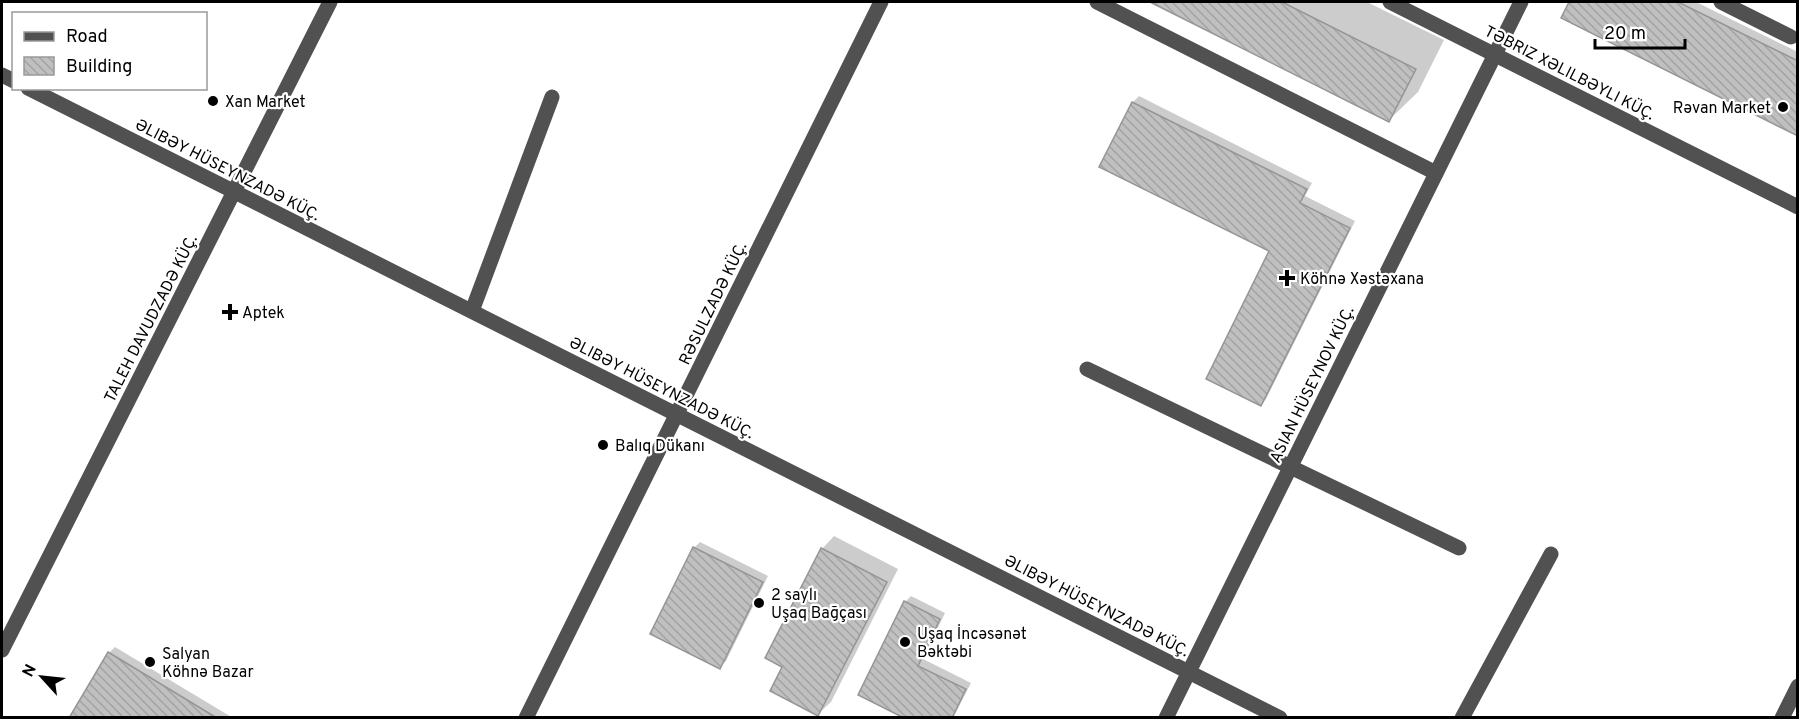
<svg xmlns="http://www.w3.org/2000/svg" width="1799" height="719" viewBox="0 0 1799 719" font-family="Overpass,sans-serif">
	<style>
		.shadow { fill: #0003 }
		.building { fill: url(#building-back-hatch); stroke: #959595; stroke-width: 1.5 }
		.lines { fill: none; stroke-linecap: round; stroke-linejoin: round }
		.minor { stroke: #515151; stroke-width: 15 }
		.poi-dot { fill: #000; stroke: #fff; stroke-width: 2 }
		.labels { text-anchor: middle; stroke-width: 4.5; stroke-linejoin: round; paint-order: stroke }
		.street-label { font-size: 16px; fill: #000; stroke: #fff }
		.poi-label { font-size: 16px; fill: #000; stroke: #fff; text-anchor: start }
	</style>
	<defs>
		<pattern id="building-back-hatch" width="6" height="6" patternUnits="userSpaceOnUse" patternTransform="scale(1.5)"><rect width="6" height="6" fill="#c0c0c0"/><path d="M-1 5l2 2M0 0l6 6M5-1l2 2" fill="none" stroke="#a3a3a3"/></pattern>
	</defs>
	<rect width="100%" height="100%" fill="#fff"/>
	<g class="shadow">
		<polygon points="1153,2 1367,2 1444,40 1418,92 1389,120"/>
		<polygon points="1571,2 1696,2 1798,52 1798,135 1563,17"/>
		<polygon points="1139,96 1312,183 1305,196 1355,221 1266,399 1260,405 1271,251 1133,102"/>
		<polygon points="834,536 898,569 831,702 818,714 784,666 822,549"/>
		<polygon points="700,542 768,576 726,661 720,667 694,548"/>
		<polygon points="911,596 945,613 923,659 971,683 953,718 907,718 905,602"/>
		<polygon points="115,647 233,718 71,718 109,653"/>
	</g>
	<g class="building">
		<polygon points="1150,2 1282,2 1416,69 1389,122"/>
		<polygon points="1569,2 1678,2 1798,61 1798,136 1561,18"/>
		<polygon points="1132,102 1307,189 1300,203 1350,228 1261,406 1206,379 1269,251 1099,167"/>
		<polygon points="693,547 763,582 720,669 650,634"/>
		<polygon points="821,548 887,582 818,716 770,691 782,667 765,658"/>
		<polygon points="904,601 940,619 918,666 966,689 952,718 904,718 858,695"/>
		<polygon points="108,652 217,718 69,718"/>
	</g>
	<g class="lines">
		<g class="minor">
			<polyline points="1097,2 1436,173"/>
			<polyline points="1390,2 1798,207"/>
			<polyline points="1721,2 1791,37"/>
			<polyline points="2,75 14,81"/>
			<polyline points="28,88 1280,718"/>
			<polyline points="472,311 552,97"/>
			<polyline points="1087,369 1459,548"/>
			<polyline points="2,650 330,2"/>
			<polyline points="526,718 881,2"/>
			<polyline points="1166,718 1521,2"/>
			<polyline points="1462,718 1551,554"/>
			<polyline points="1782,718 1798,686"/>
		</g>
	</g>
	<g class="poi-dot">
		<circle cx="213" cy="101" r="6"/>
		<circle cx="1783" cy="107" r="6"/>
		<path d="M1284 269h6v6h6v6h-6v6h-6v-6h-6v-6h6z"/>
		<path d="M227 303h6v6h6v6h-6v6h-6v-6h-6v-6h6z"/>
		<circle cx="603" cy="445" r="6"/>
		<circle cx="759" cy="603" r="6"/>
		<circle cx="905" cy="642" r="6"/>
		<circle cx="150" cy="662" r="6"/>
	</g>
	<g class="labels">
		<g class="street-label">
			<text transform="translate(1570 72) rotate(27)" y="6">TƏBRIZ XƏLILBƏYLI KÜÇ.</text>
			<text transform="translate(228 169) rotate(27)" y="6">ƏLIBƏY HÜSEYNZADƏ KÜÇ.</text>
			<text transform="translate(712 303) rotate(-64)" y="6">RƏSULZADƏ KÜÇ.</text>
			<text transform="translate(150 318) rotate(-63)" y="6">TALEH DAVUDZADƏ KÜÇ.</text>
			<text transform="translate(1311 384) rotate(-64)" y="6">ASIAN HÜSEYNOV KÜÇ.</text>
			<text transform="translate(662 387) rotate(27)" y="6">ƏLIBƏY HÜSEYNZADƏ KÜÇ.</text>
			<text transform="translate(1097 605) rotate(27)" y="6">ƏLIBƏY HÜSEYNZADƏ KÜÇ.</text>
		</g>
		<g class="poi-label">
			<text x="225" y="107">Xan Market</text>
			<text x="1771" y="113" text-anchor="end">Rəvan Market</text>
			<text x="1300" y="284">Köhnə Xəstəxana</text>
			<text x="242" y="318">Aptek</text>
			<text x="615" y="451">Balıq Dükanı</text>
			<text x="771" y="600">2 saylı<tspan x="771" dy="18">Uşaq Bağçası</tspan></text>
			<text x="917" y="639">Uşaq İncəsənət<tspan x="917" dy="18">Bəktəbi</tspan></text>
			<text x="162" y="659">Salyan<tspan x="162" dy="18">Köhnə Bazar</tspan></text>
		</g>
	</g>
	<rect width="1799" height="719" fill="none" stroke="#000000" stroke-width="6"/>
	<rect x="12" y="12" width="195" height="78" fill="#ffffff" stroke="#999999" stroke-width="1.5"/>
	<rect x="24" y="32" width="30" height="9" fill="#515151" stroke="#999999" stroke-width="1.5"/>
	<text x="66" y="42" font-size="18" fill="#000000">Road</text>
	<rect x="24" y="57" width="30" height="18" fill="url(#building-back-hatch)" stroke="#999999" stroke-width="1.5"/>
	<text x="66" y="72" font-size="18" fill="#000000">Building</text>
	<g transform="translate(42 677) rotate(297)" stroke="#ffffff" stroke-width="4.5" paint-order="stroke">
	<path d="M0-4.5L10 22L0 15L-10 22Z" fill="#000000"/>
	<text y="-9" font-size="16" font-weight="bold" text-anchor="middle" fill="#000000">N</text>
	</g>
	<path d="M1595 39v9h90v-9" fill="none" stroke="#000000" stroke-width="3"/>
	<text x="1604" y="39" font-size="18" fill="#000000" stroke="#ffffff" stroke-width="4.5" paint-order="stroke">20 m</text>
</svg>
